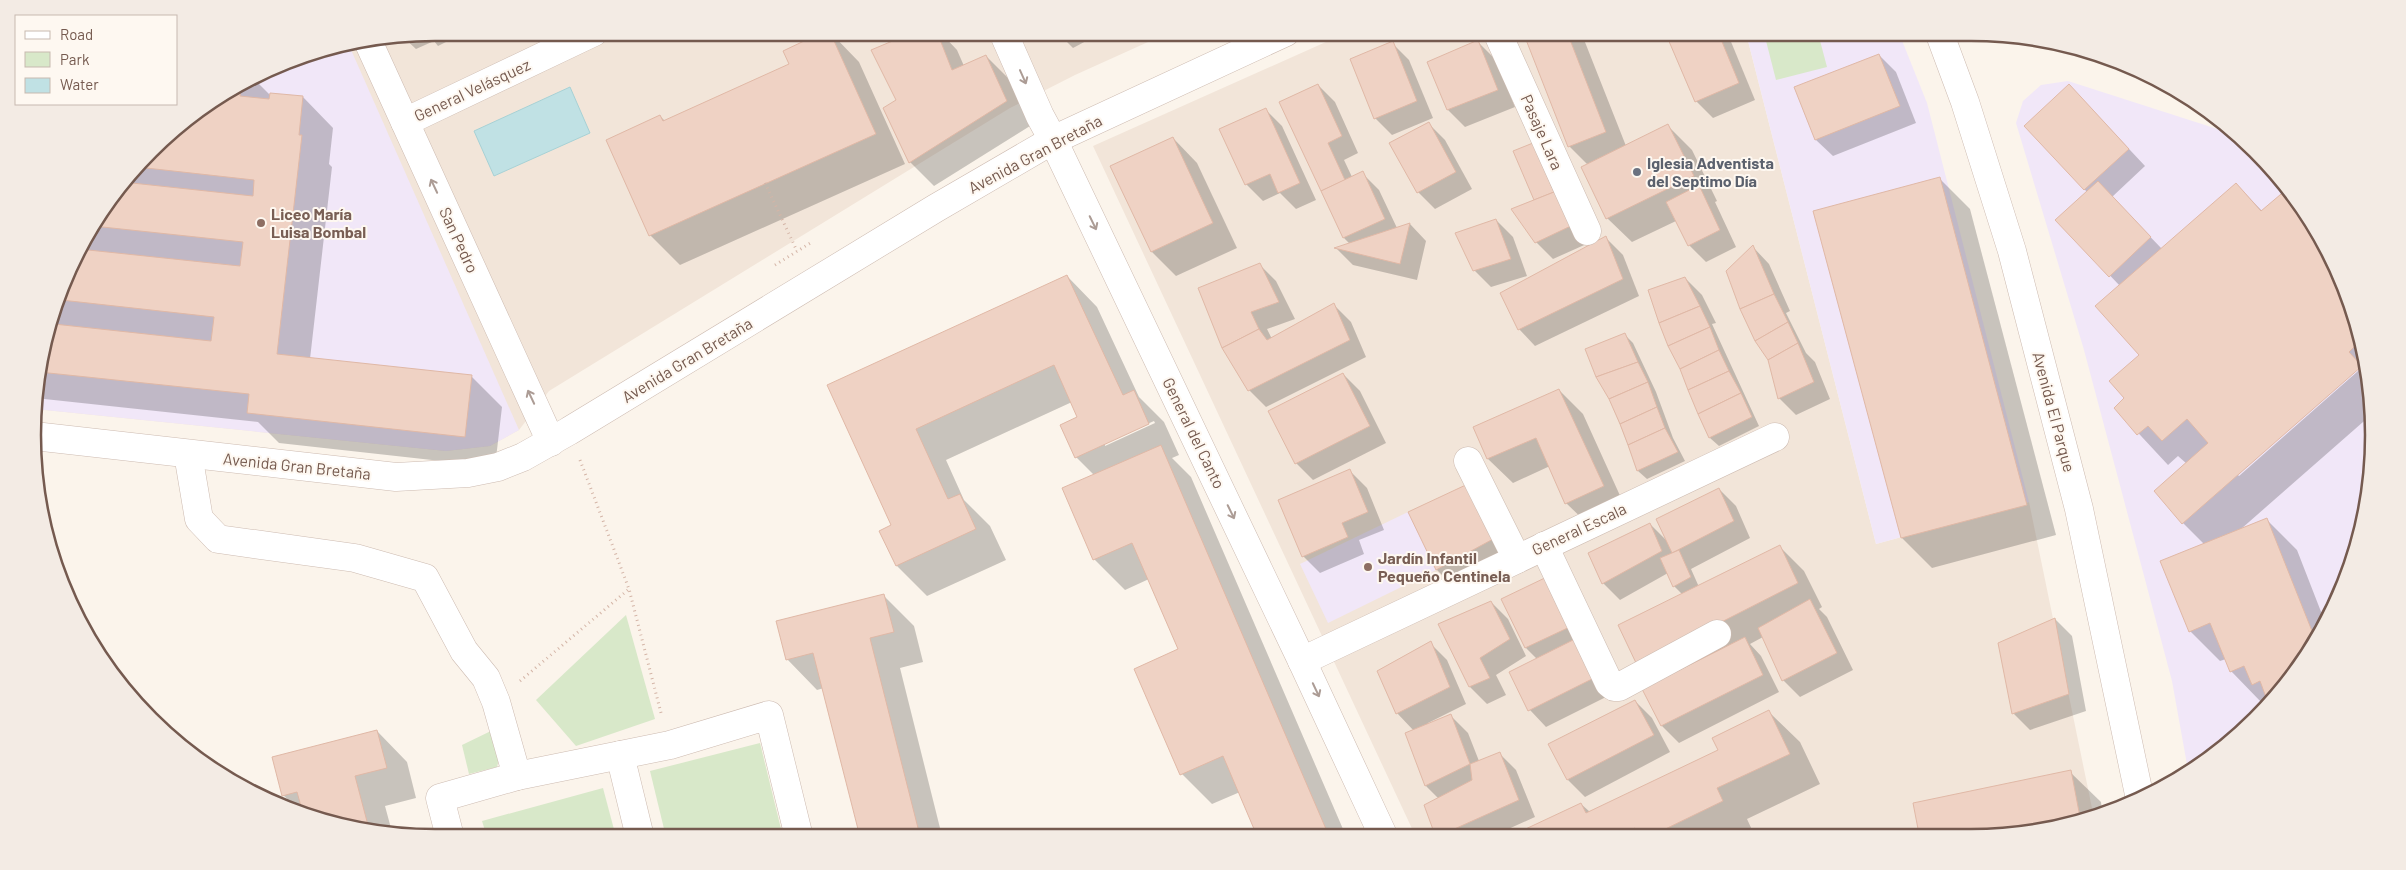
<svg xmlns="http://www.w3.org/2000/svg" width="2406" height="870" viewBox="0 0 2406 870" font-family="Barlow,sans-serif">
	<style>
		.residential { fill: #f2e5d9 }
		.education { fill: #f1e7f8 }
		.green { fill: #d8e8c9 }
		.water { fill: #c0e1e4; stroke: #a7d1d5 }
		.shadow { fill: #0003; fill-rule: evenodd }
		.building { fill: #efd2c4; stroke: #e0b8a6 }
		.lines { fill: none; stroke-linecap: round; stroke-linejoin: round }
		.minor-casing { stroke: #cdbbb1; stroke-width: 29 }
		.path { stroke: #d4b5a7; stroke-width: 3; stroke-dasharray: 1 4; stroke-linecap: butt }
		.minor { stroke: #fff; stroke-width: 28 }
		.oneway { stroke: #ac9c95 }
		.worship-dot { fill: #6b7280; stroke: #fef8f1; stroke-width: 2 }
		.education-dot { fill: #8d6e63; stroke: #fef8f1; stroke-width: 2 }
		.labels { text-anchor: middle; stroke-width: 4; stroke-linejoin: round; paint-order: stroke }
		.street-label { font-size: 16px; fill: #755a4f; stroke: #fef8f1 }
		.worship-label { font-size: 16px; font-weight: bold; fill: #5b616d; stroke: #fef8f1; text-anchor: start }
		.education-label { font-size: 16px; font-weight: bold; fill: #785e54; stroke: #fef8f1; text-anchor: start }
		.rim { fill: none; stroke: #755a4f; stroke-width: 2.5 }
	</style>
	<rect width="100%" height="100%" fill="#fbf4eb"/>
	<g class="residential">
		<polygon points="435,32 1168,33 1075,75 1010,108 549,391 519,430 490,446 446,451 35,409 36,383 74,257 116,190 169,133 281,63 357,40"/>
		<polygon points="1346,33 1746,33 1876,544 2029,502 2093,813 2024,834 1415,835 1093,146"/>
	</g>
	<g class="education">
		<polygon points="1746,33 1899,33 1927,103 2029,502 1876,544"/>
		<polygon points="348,43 519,430 490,446 446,451 35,409 36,383 74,257 116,190 169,133 281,63"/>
		<polygon points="2068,81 2236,135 2273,169 2319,233 2352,305 2370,382 2373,461 2360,539 2319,637 2237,737 2188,770 2172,681 2084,350 2016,123 2023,101 2041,85"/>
		<polygon points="1408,512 1436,570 1328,623 1300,564"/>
	</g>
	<g class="green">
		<polygon points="1764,33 1818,33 1827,67 1776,80"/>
		<polygon points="626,615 655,719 576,746 536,700"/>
		<polygon points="495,729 503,743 497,767 469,774 462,745"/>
		<polygon points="760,743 783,837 666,837 650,771"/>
		<polygon points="603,788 616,837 487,837 482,821"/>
	</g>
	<polygon class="water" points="570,87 590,133 494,176 474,131"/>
	<g class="shadow">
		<polygon points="435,32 466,32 438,46 434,41 416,49 402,36"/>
		<polygon points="830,32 859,62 905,164 680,265 650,235 660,116 665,121 790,65"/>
		<polygon points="917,32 940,32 957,50 964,66 986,56 1010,80 1030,126 934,186 910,162 897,100"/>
		<polygon points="1057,32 1103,32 1073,48"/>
		<polygon points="1524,32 1581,32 1626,146 1667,125 1692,150 1717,201 1715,202 1736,247 1706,262 1689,245 1676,221 1632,242 1607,218 1588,165 1569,146"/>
		<polygon points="1667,32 1727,32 1755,100 1713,118 1696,101"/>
		<polygon points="1478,42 1495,59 1515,107 1465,127 1448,110 1429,62"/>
		<polygon points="1392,43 1409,60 1433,118 1392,135 1375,118"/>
		<polygon points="1879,55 1896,72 1916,123 1833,156 1816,140"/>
		<polygon points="255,80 271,96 303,97 333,128 329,164 332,167 310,359 472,377 502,407 495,467 279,443 258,422 35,398 36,383 74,257 116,190 169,133"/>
		<polygon points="1318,85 1335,102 1358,153 1344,160 1352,177 1362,173 1379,190 1397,228 1410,224 1426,241 1417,280 1353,265 1337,249 1350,244 1344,238 1281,102"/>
		<polygon points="2086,103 2145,166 2112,197 2162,249 2236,184 2263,212 2288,190 2319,234 2352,305 2365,362 2237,474 2239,476 2366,364 2370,382 2371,415 2241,529 2266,519 2297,550 2325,622 2319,636 2268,699 2261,702 2231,671 2226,659 2220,661 2190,631 2204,544 2183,523 2187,464 2178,456 2168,465 2115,408 2126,399 2141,355 2120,286 2057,220 2087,192 2025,126"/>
		<polygon points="1265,109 1282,126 1316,200 1296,209 1280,193 1263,201 1246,184"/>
		<polygon points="1428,123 1445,140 1472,189 1435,209 1418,192"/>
		<polygon points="1173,138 1197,163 1237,248 1176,276 1152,252 1112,167"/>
		<polygon points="1533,145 1591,242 1553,259 1536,242"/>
		<polygon points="1939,178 1970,209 2056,535 1932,568 1902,538"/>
		<polygon points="1496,220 1513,237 1527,276 1491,287 1474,270"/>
		<polygon points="1606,238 1623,255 1639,296 1535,346 1519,329"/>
		<polygon points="1753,247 1769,264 1790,311 1786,313 1806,353 1815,362 1830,399 1796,415 1779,398"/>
		<polygon points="1259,264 1276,281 1295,319 1267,329 1272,339 1334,305 1351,322 1366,357 1266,407 1249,390 1223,347"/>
		<path d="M1067 276 1097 307 1139 397 1164 422 1179 455 1172 458 1191 477 1346 836H1259L1240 792 1212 804 1182 774 1180 650 1149 579 1125 590 1094 559V475L1076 457 1079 418 1072 402 946 460 964 500 990 526 1006 560 927 596 897 566 893 526 829 386ZM1154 421 1155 423 1105 446V443Z"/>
		<polygon points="1685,278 1702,295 1716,323 1712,324 1759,426 1719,446 1710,438 1681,368"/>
		<polygon points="1625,335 1633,343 1656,392 1673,438 1685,461 1647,479 1638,471 1610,398"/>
		<polygon points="1343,374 1360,391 1386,443 1313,480 1296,463"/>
		<polygon points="1559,390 1583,414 1627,511 1591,527 1566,503 1550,466 1513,483 1488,459 1474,428"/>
		<polygon points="1350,471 1367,488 1384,530 1359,540 1364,554 1320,573 1303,556"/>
		<polygon points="1470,484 1511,556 1454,587 1437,570 1410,513"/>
		<polygon points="1719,489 1736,506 1750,538 1691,569 1699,587 1780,547 1804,571 1822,607 1819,609 1827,617 1853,670 1800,697 1783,680 1763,637 1750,644 1761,656 1779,692 1679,743 1662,726 1683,595 1674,586 1668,573 1620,600 1603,583 1650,524 1668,542"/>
		<polygon points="1551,576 1612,694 1546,727 1530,710 1510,673 1537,659 1526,648"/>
		<polygon points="884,596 914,626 923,662 900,668 942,836 861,837 824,688 817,690 787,659"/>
		<polygon points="1491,602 1508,619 1526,656 1496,675 1506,695 1487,704 1470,687"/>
		<polygon points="2055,619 2072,636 2086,711 2030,730 2013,713"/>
		<polygon points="1430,643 1447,660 1466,704 1428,723 1429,725 1451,716 1468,733 1479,761 1499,753 1516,770 1535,817 1495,835 1436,835 1425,806 1439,799 1426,786 1406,734 1414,731 1397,713"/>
		<polygon points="1635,701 1652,718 1670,752 1585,797 1568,780 1550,744"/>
		<polygon points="1769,712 1800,742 1820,784 1747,819 1753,832 1746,835 1519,835 1581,804 1590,812 1719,751"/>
		<polygon points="377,731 407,762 416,798 385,806 392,832 331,824 297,808 283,795"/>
		<polygon points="2070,772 2101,802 2102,810 2024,834 1920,834 1914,804"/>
	</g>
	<g class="building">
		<polygon points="823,32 830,32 876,134 649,236 606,140 660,115 663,121 789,64 783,51"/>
		<polygon points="914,32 937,32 952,70 986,55 1007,101 909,163 883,108 896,100 871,50"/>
		<polygon points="1523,32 1567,32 1606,132 1568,147"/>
		<polygon points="1665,32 1718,32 1739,83 1695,102"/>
		<polygon points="1478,40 1498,90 1447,110 1427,62"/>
		<polygon points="1393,41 1417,101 1374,119 1350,59"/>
		<polygon points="1879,54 1900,106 1815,140 1794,87"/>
		<polygon points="1318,84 1342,136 1328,143 1345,180 1321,191 1279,102"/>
		<polygon points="2069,84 2129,149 2084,190 2024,126"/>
		<polygon points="241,88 240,96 269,99 270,93 303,96 299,135 302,135 277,354 472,375 465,437 247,413 249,394 39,372 54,324 211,341 214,317 61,300 74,257 79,249 240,266 243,242 93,226 116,190 123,182 253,196 254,180 137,167 169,133"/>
		<polygon points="1266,108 1300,183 1278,193 1270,174 1245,185 1219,129"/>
		<polygon points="1429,122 1456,172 1417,193 1389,143"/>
		<polygon points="1668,124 1694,176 1606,219 1581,167"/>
		<polygon points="1173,137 1213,223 1151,252 1110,166"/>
		<polygon points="1533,143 1554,192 1534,200 1513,151"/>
		<polygon points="1363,171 1385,219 1343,238 1321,191"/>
		<polygon points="1940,177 2027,505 1901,538 1813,211"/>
		<polygon points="2098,181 2151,237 2109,277 2055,220"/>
		<polygon points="2236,183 2261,211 2287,189 2319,234 2352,305 2360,341 2349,352 2362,366 2182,524 2154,491 2208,443 2187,419 2162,441 2148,426 2137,435 2114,408 2124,398 2109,381 2139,355 2095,306"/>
		<polygon points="1699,185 1720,230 1688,246 1666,202"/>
		<polygon points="1554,192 1575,224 1535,243 1511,209"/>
		<polygon points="1496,219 1511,259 1473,271 1455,233"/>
		<polygon points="1410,223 1400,264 1334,248"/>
		<polygon points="1606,236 1623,279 1518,330 1500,293"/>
		<polygon points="1753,245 1774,294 1740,309 1726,271"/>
		<polygon points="1260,263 1279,302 1251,312 1259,329 1222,348 1198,288"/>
		<polygon points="1067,275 1123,395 1134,390 1149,424 1075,458 1060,425 1077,417 1054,365 916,429 948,499 960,494 976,529 896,566 879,531 891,525 827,385"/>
		<polygon points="1685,277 1700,306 1659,323 1648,290"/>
		<polygon points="1774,294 1788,322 1755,341 1740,309"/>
		<polygon points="1334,303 1350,340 1248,391 1222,348 1259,329 1267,340"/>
		<polygon points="1700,306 1710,327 1668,346 1659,323"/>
		<polygon points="1788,322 1798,343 1768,360 1755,341"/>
		<polygon points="1710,327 1719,350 1680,369 1668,346"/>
		<polygon points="1625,333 1638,362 1596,377 1585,349"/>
		<polygon points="1798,343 1814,382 1778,399 1768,360"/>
		<polygon points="1719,350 1729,371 1688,390 1680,369"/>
		<polygon points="1638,362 1648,382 1609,399 1596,377"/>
		<polygon points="1729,371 1741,393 1698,414 1688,390"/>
		<polygon points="1343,373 1370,426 1295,464 1268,411"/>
		<polygon points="1648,382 1657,407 1620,424 1609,399"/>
		<polygon points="1559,389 1604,486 1565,504 1536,438 1487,459 1473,427"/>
		<polygon points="1741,393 1752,417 1709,438 1698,414"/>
		<polygon points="1657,407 1665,428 1628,445 1620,424"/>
		<polygon points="1665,428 1678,452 1637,471 1628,445"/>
		<polygon points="1161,445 1329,836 1257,836 1223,756 1180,775 1134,669 1178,649 1132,543 1093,560 1062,488"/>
		<polygon points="1350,469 1368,512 1342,523 1348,537 1302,557 1278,500"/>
		<polygon points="1470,483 1495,538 1436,570 1408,512"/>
		<polygon points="1719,488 1734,521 1672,553 1656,519"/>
		<polygon points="2267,518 2316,641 2267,700 2260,681 2252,685 2244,666 2230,672 2210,623 2189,632 2160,561"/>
		<polygon points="1650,523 1662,551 1602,584 1588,553"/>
		<polygon points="1780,545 1798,583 1637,665 1618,625"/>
		<polygon points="1679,550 1691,577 1673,587 1660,558"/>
		<polygon points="1551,575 1574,625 1525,648 1501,599"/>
		<polygon points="884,594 894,632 870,638 920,836 860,837 813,653 786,660 776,621"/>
		<polygon points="1810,599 1837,653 1782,681 1758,628"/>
		<polygon points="1491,601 1510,639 1480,658 1490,678 1469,687 1438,624"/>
		<polygon points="2055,618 2069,694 2012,714 1998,643"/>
		<polygon points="1745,637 1763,675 1661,726 1642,689"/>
		<polygon points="1577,638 1596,677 1528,711 1509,672"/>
		<polygon points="1431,641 1450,687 1396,714 1377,671"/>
		<polygon points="1635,700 1654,735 1567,780 1548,744"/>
		<polygon points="1769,710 1790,754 1717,788 1723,801 1653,835 1638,835 1635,828 1620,835 1517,835 1517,833 1581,803 1586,813 1718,750 1712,738"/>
		<polygon points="1451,714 1470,764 1425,786 1405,733"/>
		<polygon points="377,730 387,768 355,776 369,829 331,824 302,810 297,792 282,796 272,757"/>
		<polygon points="1500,752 1519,800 1441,835 1435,835 1424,805 1472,780 1470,764"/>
		<polygon points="2071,770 2080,817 2024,834 1919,834 1913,803"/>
	</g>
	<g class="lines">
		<defs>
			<g id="minor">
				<polyline points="1003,32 1040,116 1053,140 1302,661 1383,835"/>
				<polyline points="1497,32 1587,231"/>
				<polyline points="1939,32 1965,102 2012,251 2079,509 2140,799"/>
				<polyline points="367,39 551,442"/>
				<polyline points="405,122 594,32"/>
				<polyline points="34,436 396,477 468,473 498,467 523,457 569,431 936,208 1053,140 1286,32"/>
				<polyline points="188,454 199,519 218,539 355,558 425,578 464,651 486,678 496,702 517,776"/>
				<polyline points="1468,461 1517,559"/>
				<polyline points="1544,546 1609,683 1614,687 1619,687 1717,634"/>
				<polyline points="1302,661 1775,437"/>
				<polyline points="620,755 640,837"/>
				<polyline points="450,837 440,798 517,776 670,745 769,715 799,837"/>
			</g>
		</defs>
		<use href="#minor" class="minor-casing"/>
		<g class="path">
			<polyline points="765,183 797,251"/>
			<polyline points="775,265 812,242"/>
			<polyline points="580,460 629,589 661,713"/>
			<polyline points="520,681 629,589"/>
		</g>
		<use href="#minor" class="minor"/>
	</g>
	<defs><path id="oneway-shaft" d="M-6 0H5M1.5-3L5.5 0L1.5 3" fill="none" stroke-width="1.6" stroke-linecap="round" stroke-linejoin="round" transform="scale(1.25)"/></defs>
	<g class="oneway">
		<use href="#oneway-shaft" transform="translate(1023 77) rotate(66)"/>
		<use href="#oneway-shaft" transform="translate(434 186) rotate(-115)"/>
		<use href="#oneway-shaft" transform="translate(1093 223) rotate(64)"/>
		<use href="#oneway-shaft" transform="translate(531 397) rotate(-115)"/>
		<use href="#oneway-shaft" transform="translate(1231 512) rotate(64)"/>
		<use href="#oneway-shaft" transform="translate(1316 690) rotate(65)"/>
	</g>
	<circle class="worship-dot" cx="1637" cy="172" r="5"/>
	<g class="education-dot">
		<circle cx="261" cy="223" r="5"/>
		<circle cx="1368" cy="567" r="5"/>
	</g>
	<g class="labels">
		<g class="street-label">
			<text transform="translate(472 90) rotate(-25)" y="6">General Velásquez</text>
			<text transform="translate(1542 132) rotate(66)" y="6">Pasaje Lara</text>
			<text transform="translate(1035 154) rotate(-28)" y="6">Avenida Gran Bretaña</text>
			<text transform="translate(459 240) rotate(65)" y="6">San Pedro</text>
			<text transform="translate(687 360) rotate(-31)" y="6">Avenida Gran Bretaña</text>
			<text transform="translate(2054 412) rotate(75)" y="6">Avenida El Parque</text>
			<text transform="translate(1194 433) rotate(64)" y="6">General del Canto</text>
			<text transform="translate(297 466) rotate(6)" y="6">Avenida Gran Bretaña</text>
			<text transform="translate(1579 529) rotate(-25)" y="6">General Escala</text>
		</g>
		<g class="worship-label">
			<text x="1647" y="169">Iglesia Adventista<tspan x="1647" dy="18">del Septimo Día</tspan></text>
		</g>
		<g class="education-label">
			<text x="271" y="220">Liceo María<tspan x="271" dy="18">Luisa Bombal</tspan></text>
			<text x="1378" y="564">Jardín Infantil<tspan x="1378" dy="18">Pequeño Centinela</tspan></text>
		</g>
	</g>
	<path d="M0 0H2406V870H0ZM435 41H1971A394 394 0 0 1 2365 435V435A394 394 0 0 1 1971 829H435A394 394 0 0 1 41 435V435A394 394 0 0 1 435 41Z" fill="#f3ebe4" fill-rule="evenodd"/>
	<path class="rim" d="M435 41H1971A394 394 0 0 1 2365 435V435A394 394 0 0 1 1971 829H435A394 394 0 0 1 41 435V435A394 394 0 0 1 435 41Z"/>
	<rect x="15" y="15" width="162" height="90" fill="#fef8f1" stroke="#c7b9b0"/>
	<rect x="25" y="31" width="25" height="8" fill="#ffffff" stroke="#c7b9b0"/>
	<text x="60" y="40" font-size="15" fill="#755a4f">Road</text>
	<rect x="25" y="52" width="25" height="15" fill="#d8e8c9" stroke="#c7b9b0"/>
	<text x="60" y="65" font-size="15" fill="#755a4f">Park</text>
	<rect x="25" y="78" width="25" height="15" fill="#c0e1e4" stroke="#c7b9b0"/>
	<text x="60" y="90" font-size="15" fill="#755a4f">Water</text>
</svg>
